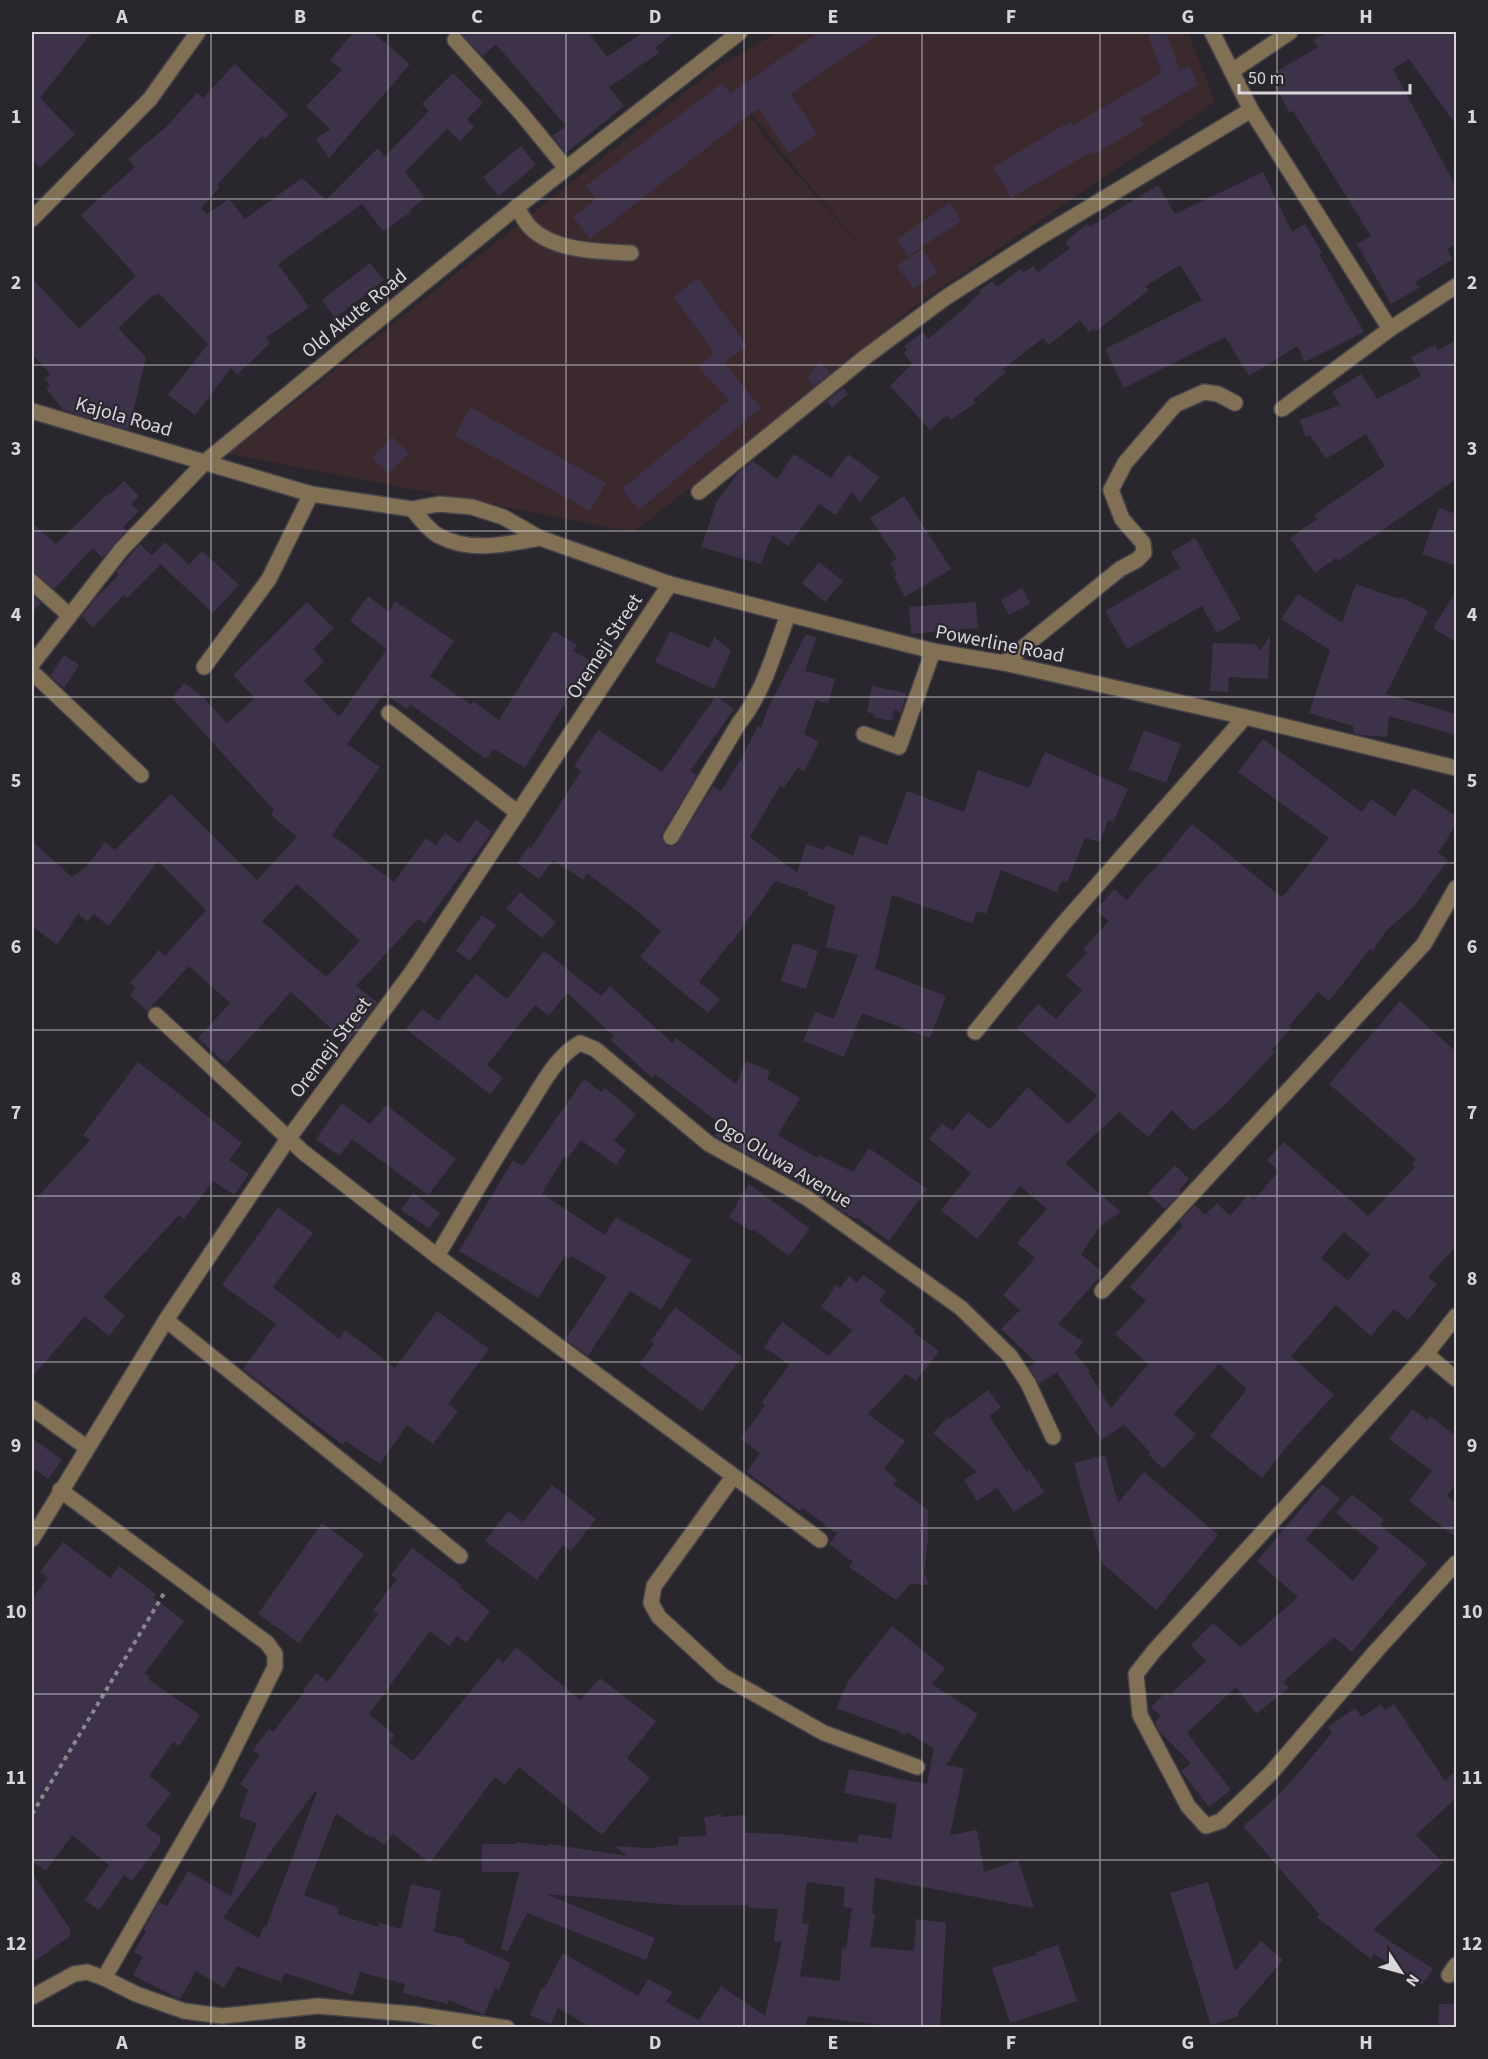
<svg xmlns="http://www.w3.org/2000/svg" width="1488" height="2059" viewBox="0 0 1488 2059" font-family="'Source Sans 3',sans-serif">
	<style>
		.education { fill: #3c292d; fill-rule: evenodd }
		.building { fill: #3e324a; fill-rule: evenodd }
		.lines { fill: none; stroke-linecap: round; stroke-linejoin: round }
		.minor-casing { stroke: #454249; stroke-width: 18 }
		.path { stroke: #89878d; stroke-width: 4; stroke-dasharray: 4.5 4.5; stroke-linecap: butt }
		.minor { stroke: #827054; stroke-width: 15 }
		.grid { fill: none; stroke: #d8d6db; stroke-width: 1.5; stroke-opacity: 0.55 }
		.labels { text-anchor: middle; stroke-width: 4.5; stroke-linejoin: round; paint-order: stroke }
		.street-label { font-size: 20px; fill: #d8d6db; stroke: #29262d }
		.neatline { fill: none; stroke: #d8d6db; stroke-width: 2 }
		.grid-label { font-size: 20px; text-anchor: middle; font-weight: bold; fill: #d8d6db }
	</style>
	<rect width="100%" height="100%" fill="#29262d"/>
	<path class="education" d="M778 32H1188L1215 102 913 307 857 356 634 532 229 454 716 68ZM726 81 803 178 875 263 770 144Z"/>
	<g class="building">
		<polygon points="32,32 92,32 40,98 75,134 40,168 32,159"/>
		<polygon points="354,32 372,32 410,64 329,158 316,139 330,129 306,106 342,70 330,60"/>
		<polygon points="459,32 588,32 607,57 644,32 675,32 655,48 659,53 609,87 624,106 566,153 552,136 566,126 496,44 483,56"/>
		<polygon points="819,32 882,32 791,94 817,134 789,153 758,108 590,239 573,217 596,199 586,186 722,83 730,93"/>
		<polygon points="1147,32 1166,32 1180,70 1190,66 1198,85 1140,119 1144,125 1093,155 1091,152 1011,198 993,167 1071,121 1073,125 1162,73"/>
		<polygon points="1328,32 1456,32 1456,125 1409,59 1393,69 1456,187 1456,244 1447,249 1453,259 1415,282 1419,288 1391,304 1357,244 1371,236 1293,111 1290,113 1269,76 1318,47 1313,40"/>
		<polygon points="235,64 288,115 265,139 262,136 217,185 220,187 201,208 207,214 229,199 245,219 302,178 326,200 378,148 384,157 429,111 422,104 453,73 483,103 467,119 474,127 460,141 447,129 405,172 425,198 410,210 411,212 383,231 362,204 278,264 309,307 266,338 270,343 237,375 231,368 195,415 168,395 208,344 159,293 155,296 153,295 118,328 146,357 129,430 61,409 61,407 46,389 50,385 45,379 50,374 32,354 32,278 79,329 136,276 81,215 135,167 128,159 166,127 197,93 203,98"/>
		<polygon points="521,146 536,165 499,196 483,177"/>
		<polygon points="1263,172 1292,232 1305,224 1322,253 1319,254 1364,332 1305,362 1297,346 1249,376 1225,337 1124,388 1105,349 1202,300 1180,265 1146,286 1149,290 1096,331 1094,328 1089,332 1080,320 1049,345 1043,338 1003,369 1006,372 973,400 975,403 951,420 947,415 930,430 890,386 912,364 904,353 907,350 904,346 923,332 928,339 972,302 971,301 980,293 979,291 992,281 997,287 1020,269 1023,273 1033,266 1038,272 1070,248 1065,242 1087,224 1090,227 1158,185 1175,214"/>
		<polygon points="950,203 961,221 908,256 897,239"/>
		<polygon points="922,249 938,272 914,289 897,266"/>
		<polygon points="370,263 384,280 335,318 322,300"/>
		<polygon points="698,278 747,346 724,363 761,408 639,510 622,489 729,400 698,367 714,353 674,297"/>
		<polygon points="1456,340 1456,479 1338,561 1336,558 1315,573 1290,538 1317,519 1314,515 1385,466 1366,434 1326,459 1310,435 1305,436 1300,420 1340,405 1332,392 1361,374 1377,399 1421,376 1411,357 1435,345 1438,350"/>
		<polygon points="820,360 830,373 814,386 807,378"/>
		<polygon points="843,388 848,394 832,408 827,401"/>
		<polygon points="470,407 606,483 590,511 455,436"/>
		<polygon points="392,437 409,453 389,474 372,458"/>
		<polygon points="794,454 831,478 848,454 879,477 860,503 852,491 836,515 819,504 788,546 772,535 761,564 701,547 717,501 738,473 753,461 777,479"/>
		<polygon points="124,481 139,496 131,504 139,511 123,527 126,531 102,558 93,548 54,589 38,575 32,573 32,523 56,544 109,493 110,494"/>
		<polygon points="904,496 951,569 905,597 894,577 897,575 890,563 897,559 870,518"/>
		<polygon points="1439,508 1456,514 1456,566 1422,554"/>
		<polygon points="1195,538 1241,619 1217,633 1202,606 1127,649 1105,611 1180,568 1171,552"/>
		<polygon points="165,542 189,565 202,551 239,585 213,613 157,561 160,565 127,598 124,595 93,627 82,616 97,597 119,575 116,572 140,544 152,556"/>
		<polygon points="819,562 843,581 825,602 802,583"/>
		<polygon points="1356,584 1399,599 1400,597 1428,611 1386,694 1456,714 1456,735 1389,716 1387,737 1363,735 1353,733 1353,726 1309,713 1330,650 1281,619 1298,594 1342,623"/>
		<polygon points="1022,588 1030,604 1009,615 1001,600"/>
		<polygon points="1456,591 1456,642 1433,628"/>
		<polygon points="32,595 41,603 32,613"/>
		<path d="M368 596 389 612 395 601 454 641 430 676 471 705 473 701 499 720 554 631 577 645 573 651 591 661 525 768 494 749 486 759 410 704 407 709 384 694 347 744 380 767 332 835 394 882 426 838 436 845 445 833 459 843 476 820 492 832 425 924 418 919 356 986 377 1002 347 1043 291 992 226 1064 198 1038 230 1003 189 966 147 1011 130 995 136 988 130 983 159 950 165 956 206 910 158 861 109 926 94 914 88 922 78 914 57 945 32 926V841L72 877 86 867 105 842 115 850 171 794 257 880 297 837 271 815 274 810 172 698 184 683 201 695 227 723 255 698 233 675 307 602 334 628 313 649 324 662 304 681 339 717 387 649 350 621ZM297 884 360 941 326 977 262 921Z"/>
		<polygon points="976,602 978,628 911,634 909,607"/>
		<polygon points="670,631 709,648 714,637 731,651 714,689 655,662"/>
		<polygon points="806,634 816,638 805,671 835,679 828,704 816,700 804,734 819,742 804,771 798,767 784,788 780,786 750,837 797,873 806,844 824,850 826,845 853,856 860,835 887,845 907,791 964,812 978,770 1029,788 1045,752 1128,789 1113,822 1108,820 1100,842 1085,838 1067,883 1062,881 1057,892 1001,870 986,914 977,911 972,923 892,895 875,969 946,996 930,1038 862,1013 844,1057 803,1041 815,1012 834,1019 858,955 826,947 835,906 807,895 808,892 775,881 730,945 729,944 699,982 720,999 708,1013 640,957 661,931 632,907 587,873 583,880 553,860 539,879 517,863 529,846 531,848 557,809 581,771 574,766 598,730 662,772 716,696 734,709 690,771 697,775 663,832 661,837 666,845 670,847 676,845 713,786 721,791 742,757 758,726 761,728 768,708"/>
		<polygon points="1270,636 1268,679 1229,677 1228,692 1210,691 1213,643 1256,644 1260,651"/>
		<polygon points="64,655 79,665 64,688 50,676"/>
		<polygon points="872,686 906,693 901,712 894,710 892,721 874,717 875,714 867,712"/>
		<polygon points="1144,730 1181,744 1166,783 1129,769"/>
		<path d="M1263 739 1362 812 1371 799 1395 816 1413 788 1456 816V825L1438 853 1448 860 1415 905 1386 931 1373 951 1370 949 1329 1001 1318 992 1289 1026 1291 1028 1272 1050 1275 1052 1224 1106 1193 1131 1172 1110 1148 1137 1119 1112 1065 1163 1121 1212 1101 1225 1081 1254 1103 1273 1058 1324 1083 1342 1075 1353 1090 1371 1088 1372 1111 1408 1148 1364 1115 1334 1146 1301 1130 1287 1183 1226 1179 1222 1195 1205 1205 1215 1217 1203 1230 1216 1248 1195 1254 1200 1279 1171 1267 1160 1284 1142 1368 1216 1415 1167 1412 1164 1416 1159 1329 1084 1400 1001 1456 1052V1246L1428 1277 1437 1284 1408 1320 1394 1309 1371 1336 1336 1305 1291 1356 1334 1395 1288 1445 1262 1478 1210 1436 1247 1389 1219 1364 1174 1414 1196 1434 1163 1469 1148 1454 1150 1452 1124 1425 1101 1440 1057 1372 1039 1384 1029 1367 1036 1362 1001 1329 1020 1310 1003 1295 1035 1258 1017 1243 1047 1209 1020 1186 977 1239 941 1210 971 1173 929 1139 942 1123 953 1131 968 1112 990 1129 1028 1087 1068 1124 1098 1096 1017 1028 1038 1004 1056 1019 1082 990 1066 975 1087 953 1083 949 1109 921 1096 910 1114 889 1127 900 1152 870 1153 871 1192 824 1281 897 1286 893 1329 838 1238 772ZM1344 1232 1370 1254 1348 1281 1321 1258Z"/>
		<polygon points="520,892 556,922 542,938 506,909"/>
		<polygon points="482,915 496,925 470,961 456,951"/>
		<polygon points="793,943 818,951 806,989 781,981"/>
		<polygon points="544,951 601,996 610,986 672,1043 676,1038 736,1084 746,1061 770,1071 767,1079 800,1098 778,1135 817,1158 819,1155 853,1172 869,1148 927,1189 889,1241 856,1217 855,1219 832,1204 835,1200 795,1180 715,1136 719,1123 655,1074 652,1078 611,1040 614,1036 567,993 549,1016 535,1005 487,1065 503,1078 490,1094 406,1029 422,1009 438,1021 476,974 507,999"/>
		<polygon points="138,1062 242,1143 229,1160 249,1174 234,1195 213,1181 184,1219 179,1215 103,1297 125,1316 109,1336 85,1316 32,1377 32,1203 90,1140 83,1135"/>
		<polygon points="584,1079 601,1092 605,1088 636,1114 614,1141 626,1150 616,1165 581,1140 567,1159 564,1157 542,1194 605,1235 616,1217 691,1260 661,1310 630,1291 588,1356 566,1339 607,1277 571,1256 569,1259 565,1256 538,1298 459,1251 513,1160 523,1166"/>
		<polygon points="342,1103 370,1124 386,1105 456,1159 428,1195 352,1139 339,1156 316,1139"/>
		<polygon points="1175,1165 1189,1179 1179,1190 1181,1192 1165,1209 1148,1193"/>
		<polygon points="749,1184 810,1229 789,1256 753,1229 751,1231 729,1217"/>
		<polygon points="413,1193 440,1213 429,1228 401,1210"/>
		<polygon points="278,1207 313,1233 273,1287 339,1339 345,1330 395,1368 437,1311 489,1349 448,1404 458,1411 433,1444 407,1425 380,1464 346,1441 343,1445 243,1369 276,1324 222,1285"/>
		<polygon points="863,1275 886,1291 879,1301 915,1329 913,1332 939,1351 916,1381 906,1374 868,1414 905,1441 884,1469 897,1480 893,1484 928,1510 928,1539 924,1572 929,1585 910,1584 896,1600 849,1567 853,1562 829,1544 837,1534 803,1508 800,1511 747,1472 760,1453 741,1439 765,1405 762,1402 789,1365 764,1347 782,1322 828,1356 853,1330 821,1307 836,1285 840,1288 849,1276 857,1283"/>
		<polygon points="675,1307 742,1357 702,1411 639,1364 654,1344 651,1341"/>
		<polygon points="988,1390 1001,1407 989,1416 1026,1471 1029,1469 1044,1492 1014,1512 997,1488 977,1501 964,1480 977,1472 933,1433 948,1417 950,1419"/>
		<polygon points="1412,1409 1427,1420 1430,1416 1456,1436 1456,1483 1447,1496 1456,1503 1456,1537 1409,1501 1432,1471 1389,1439"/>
		<polygon points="32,1438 62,1460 48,1479 32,1467"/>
		<polygon points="1105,1455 1118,1503 1144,1472 1218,1535 1156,1610 1102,1563 1074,1463"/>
		<polygon points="1322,1484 1340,1499 1306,1539 1353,1581 1379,1548 1336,1513 1352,1494 1384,1520 1380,1525 1427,1563 1352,1652 1334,1637 1283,1682 1289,1688 1256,1714 1236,1687 1187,1733 1231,1790 1209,1807 1181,1771 1191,1763 1159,1731 1155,1722 1161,1716 1151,1707 1166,1692 1170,1695 1206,1661 1191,1645 1213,1623 1241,1647 1298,1597 1257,1561"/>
		<polygon points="552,1485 596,1519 571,1551 563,1545 537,1580 485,1541 508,1511 523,1522"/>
		<polygon points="322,1523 364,1554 299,1643 258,1614"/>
		<polygon points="63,1542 110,1578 119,1566 156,1594 153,1597 184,1621 145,1673 150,1677 148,1679 200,1715 179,1746 173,1742 149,1776 171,1793 146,1826 160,1836 160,1843 132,1881 124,1875 99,1910 85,1900 109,1865 72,1835 46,1871 32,1861 32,1599 48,1578 40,1572"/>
		<path d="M412 1548 461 1585 459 1587 490 1611 466 1643 457 1636 449 1646 430 1631 369 1714 395 1735 389 1742 413 1761 498 1658 503 1663 516 1647 580 1700 600 1678 656 1721 627 1758 650 1778 602 1835 519 1767 505 1785 495 1777 430 1863 393 1834 384 1845 372 1836 371 1838 336 1813 304 1895 339 1908 337 1914 378 1927 379 1923 401 1929 411 1884 441 1891 434 1932 465 1939 464 1942 511 1963 499 1990 495 1988 484 2015 449 2000 448 2004 403 1993 405 1984 360 1972 353 1995 285 1973 281 1982 237 1966 224 1988 196 1971 180 1999 133 1975 143 1957 134 1952 146 1931 144 1929 159 1902 167 1906 188 1871 231 1896 257 1823 239 1817 248 1790 240 1784 260 1755 253 1750 269 1729 273 1732 305 1691 303 1690 316 1673 328 1682 378 1614 373 1610 397 1579 391 1575ZM315 1791 317 1792 266 1927 264 1926 259 1938 223 1918Z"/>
		<path d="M892 1626 945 1668 932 1684 978 1714 946 1765 964 1768 950 1835 977 1830 984 1872 1018 1860 1034 1908 875 1878 872 1913 875 1914 870 1947 914 1951 916 1919 946 1923 940 2028H905L808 2016 805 2028H592L558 2008 551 2024 530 2015 542 1988 544 1989 563 1953 638 1996 648 1979 672 1992 666 2002 699 2020 721 1986 765 2016 782 1942 774 1941 778 1909 749 1908V1905H676L545 1894 655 1938 646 1960 527 1913 508 1951 501 1949 519 1872H482V1844H517V1842L548 1846 549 1844 627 1856 615 1846 649 1848 678 1845V1837L707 1836 704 1818 721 1814 722 1817 745 1815 746 1833 781 1834 857 1843 859 1834 891 1839 897 1804 844 1793 849 1769 927 1784 934 1749 907 1732 904 1735 896 1730 836 1708 848 1681ZM807 1882 845 1887 843 1907 852 1908 846 1948 842 1947 840 1981 800 1976 809 1924 802 1923Z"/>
		<polygon points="1381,1704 1385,1710 1394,1704 1445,1781 1456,1770 1456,1798 1416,1835 1443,1863 1373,1930 1433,1969 1422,1985 1374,1954 1371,1959 1317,1917 1319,1914 1243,1826 1278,1796 1310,1759 1332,1733 1328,1727 1355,1708 1362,1717"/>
		<polygon points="32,1873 70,1929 70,1936 32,1963"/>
		<polygon points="1208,1882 1235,1971 1261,1941 1283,1960 1238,2012 1239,2016 1211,2025 1170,1893"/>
		<polygon points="1058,1945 1077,2001 1010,2023 992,1968 1037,1955 1036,1952"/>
		<polygon points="1439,2004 1456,2004 1456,2028 1438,2028"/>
	</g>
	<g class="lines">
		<defs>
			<g id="minor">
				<polyline points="1212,32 1251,110"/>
				<polyline points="455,40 521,113 566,168"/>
				<polyline points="1232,71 1290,32"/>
				<path d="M516 207C521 213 524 221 529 226 551 251 601 252 631 253"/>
				<polyline points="32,219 150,99 198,32"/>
				<polyline points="1282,409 1390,329"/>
				<polyline points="32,411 311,494 412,509 439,504 472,507 503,517 540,538 670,584 933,651 1004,663 1245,717 1456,768"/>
				<polyline points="699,492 864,358 945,298 1040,237 1251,110 1390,329 1456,286"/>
				<path d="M412 509C420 518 429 531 439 536 471 553 507 544 540 538"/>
				<polyline points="32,582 69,615"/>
				<polyline points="1004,663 1120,569 1137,560 1144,553 1143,543 1122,519 1111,490 1125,463 1175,405 1204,392 1218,394 1235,403"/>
				<polyline points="32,664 121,550 206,461 507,215 740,32"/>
				<polyline points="204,667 269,579 311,494"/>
				<polyline points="32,672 141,775"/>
				<polyline points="389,713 518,813"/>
				<polyline points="864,734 899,747 933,651"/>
				<path d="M671 837 739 723C764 692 774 652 788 615"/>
				<polyline points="156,1015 303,1152 437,1256 820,1540"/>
				<polyline points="975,1032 1063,924 1245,717"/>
				<path d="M437 1256C466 1207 495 1158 526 1110 541 1087 555 1057 580 1043L595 1049 709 1144 807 1198 961 1308 1010 1356 1028 1383 1053 1437"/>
				<polyline points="1102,1291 1424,944 1456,888"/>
				<polyline points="1456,1316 1426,1354 1154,1651 1136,1674 1140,1715 1188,1806 1206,1826 1221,1821 1270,1774 1377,1650 1456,1563"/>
				<polyline points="166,1320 460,1556"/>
				<polyline points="1426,1354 1456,1379"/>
				<polyline points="32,1408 86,1447"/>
				<polyline points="733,1477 654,1586 651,1603 659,1617 723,1676 824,1733 917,1767"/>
				<polyline points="60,1490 267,1643 275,1654 275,1667 216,1785 104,1978"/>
				<polyline points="32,1539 166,1320 288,1139 412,972 670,584"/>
				<polyline points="1449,1975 1456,1965"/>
				<polyline points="32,1997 74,1974 87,1972 104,1978 136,1994 184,2011 222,2016 318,2006 413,2014 507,2028"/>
			</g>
		</defs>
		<use href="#minor" class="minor-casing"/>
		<polyline class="path" points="32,1814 166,1590"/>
		<use href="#minor" class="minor"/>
	</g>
	<path class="grid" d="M211 32V2028M388 32V2028M566 32V2028M744 32V2028M922 32V2028M1100 32V2028M1277 32V2028M32 199H1456M32 365H1456M32 531H1456M32 697H1456M32 863H1456M32 1030H1456M32 1196H1456M32 1362H1456M32 1528H1456M32 1694H1456M32 1860H1456"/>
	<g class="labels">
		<g class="street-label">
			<text transform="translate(354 313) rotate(-39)" y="7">Old Akute Road</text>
			<text transform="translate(124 416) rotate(16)" y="7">Kajola Road</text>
			<text transform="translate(1000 643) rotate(11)" y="7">Powerline Road</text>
			<text transform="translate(604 646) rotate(-57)" y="7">Oremeji Street</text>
			<text transform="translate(330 1047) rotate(-53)" y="7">Oremeji Street</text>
			<text transform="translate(783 1162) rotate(31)" y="7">Ogo Oluwa Avenue</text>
		</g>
	</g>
	<rect width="1488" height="2059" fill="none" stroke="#29262d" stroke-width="66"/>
	<g transform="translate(1401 1972) rotate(126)" stroke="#29262d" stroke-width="4.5" paint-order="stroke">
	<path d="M0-4.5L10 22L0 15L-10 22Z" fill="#d8d6db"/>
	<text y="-9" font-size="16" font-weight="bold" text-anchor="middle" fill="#d8d6db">N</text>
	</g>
	<path d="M1239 84v9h171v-9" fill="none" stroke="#d8d6db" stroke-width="3"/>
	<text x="1248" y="84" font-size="18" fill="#d8d6db" stroke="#29262d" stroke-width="4.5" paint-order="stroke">50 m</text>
	<rect x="33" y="33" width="1422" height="1993" class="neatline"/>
	<g class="grid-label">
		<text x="122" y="23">A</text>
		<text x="300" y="23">B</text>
		<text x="477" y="23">C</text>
		<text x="655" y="23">D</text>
		<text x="833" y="23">E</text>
		<text x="1011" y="23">F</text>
		<text x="1188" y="23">G</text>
		<text x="1366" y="23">H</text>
		<text x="16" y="123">1</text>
		<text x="1472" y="123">1</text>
		<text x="16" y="289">2</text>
		<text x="1472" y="289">2</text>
		<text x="16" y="455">3</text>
		<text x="1472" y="455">3</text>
		<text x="16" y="621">4</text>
		<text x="1472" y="621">4</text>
		<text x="16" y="787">5</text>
		<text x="1472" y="787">5</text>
		<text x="16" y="953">6</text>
		<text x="1472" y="953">6</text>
		<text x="16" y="1119">7</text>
		<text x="1472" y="1119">7</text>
		<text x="16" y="1285">8</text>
		<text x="1472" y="1285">8</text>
		<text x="16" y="1452">9</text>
		<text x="1472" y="1452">9</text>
		<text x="16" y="1618">10</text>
		<text x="1472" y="1618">10</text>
		<text x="16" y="1784">11</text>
		<text x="1472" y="1784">11</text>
		<text x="16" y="1950">12</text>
		<text x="1472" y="1950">12</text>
		<text x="122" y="2049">A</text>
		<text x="300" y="2049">B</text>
		<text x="477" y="2049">C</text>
		<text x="655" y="2049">D</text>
		<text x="833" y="2049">E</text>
		<text x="1011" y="2049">F</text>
		<text x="1188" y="2049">G</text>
		<text x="1366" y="2049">H</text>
	</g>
</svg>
